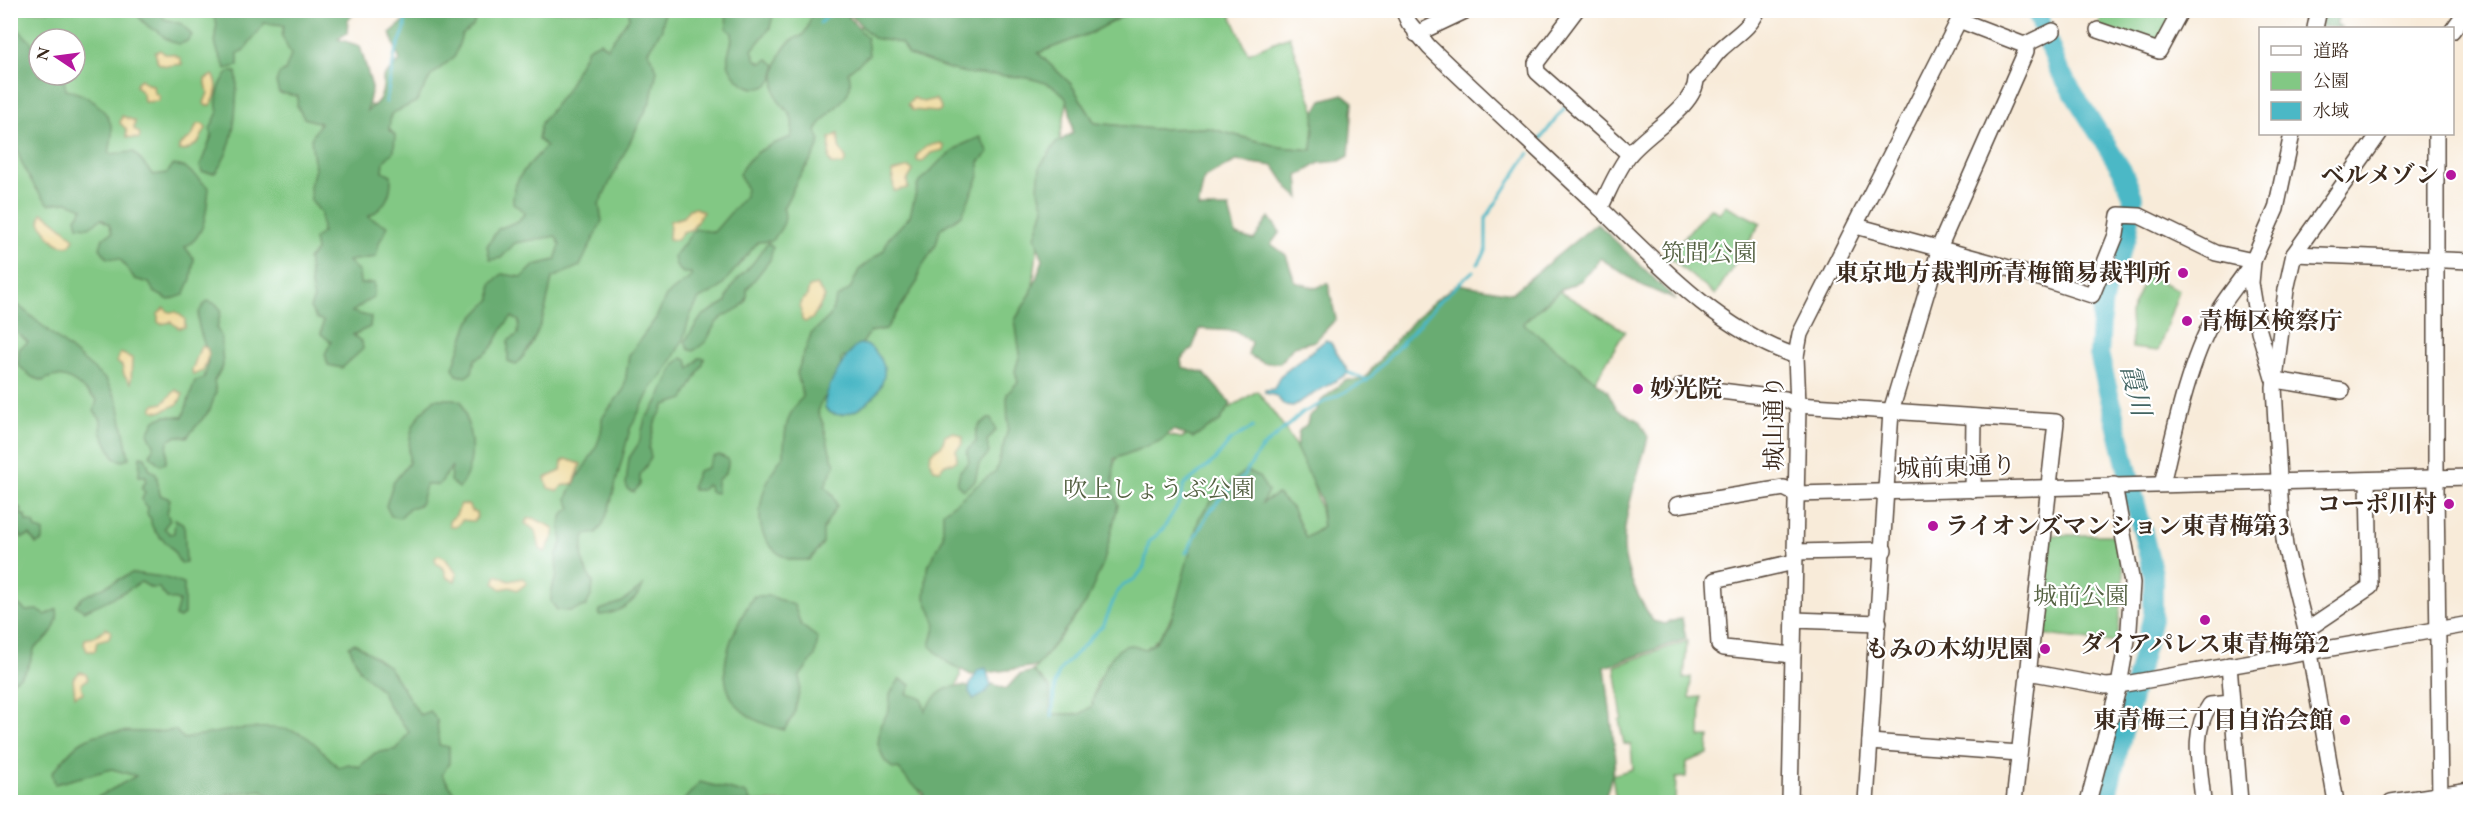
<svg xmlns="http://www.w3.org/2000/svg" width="2481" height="813" viewBox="0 0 2481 813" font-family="'EB Garamond','Noto Serif JP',serif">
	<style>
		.green { fill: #82c884; stroke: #5e7951; stroke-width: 1.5; fill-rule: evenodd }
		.forest { fill: #69ac72; stroke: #526b48; stroke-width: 1.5 }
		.sand { fill: #eeda9e; stroke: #94825e; stroke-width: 1.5 }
		.water { fill: #4bb8c6; stroke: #437172; stroke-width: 1.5 }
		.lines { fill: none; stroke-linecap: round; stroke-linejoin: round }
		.stream { stroke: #4bb8c6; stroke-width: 3 }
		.river { stroke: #4bb8c6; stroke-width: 20 }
		.minor-casing { stroke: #57473a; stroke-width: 18 }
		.minor { stroke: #fff; stroke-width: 15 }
		.poi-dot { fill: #b5179e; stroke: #fff; stroke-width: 2 }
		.labels { text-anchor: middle; stroke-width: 4.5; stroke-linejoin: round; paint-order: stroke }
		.poi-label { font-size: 24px; font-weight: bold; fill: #3b2a1e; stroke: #fff; text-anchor: end }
		.park-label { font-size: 24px; fill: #546142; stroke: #fff }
		.street-label { font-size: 24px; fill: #3b2a1e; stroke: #fff }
		.water-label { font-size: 26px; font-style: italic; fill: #416361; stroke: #fff }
	</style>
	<rect width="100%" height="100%" fill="#fff"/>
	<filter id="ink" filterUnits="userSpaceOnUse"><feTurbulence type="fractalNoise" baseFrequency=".0167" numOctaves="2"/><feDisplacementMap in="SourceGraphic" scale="12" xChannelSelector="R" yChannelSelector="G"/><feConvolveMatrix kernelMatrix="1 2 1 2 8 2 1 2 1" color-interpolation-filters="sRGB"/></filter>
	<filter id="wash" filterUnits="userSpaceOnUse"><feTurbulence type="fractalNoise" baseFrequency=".008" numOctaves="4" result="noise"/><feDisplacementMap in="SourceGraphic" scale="24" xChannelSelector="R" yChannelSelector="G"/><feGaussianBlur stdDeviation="1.35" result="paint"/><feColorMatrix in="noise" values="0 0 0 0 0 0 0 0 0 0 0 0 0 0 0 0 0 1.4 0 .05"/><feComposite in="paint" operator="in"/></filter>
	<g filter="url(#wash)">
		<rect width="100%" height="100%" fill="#f8ebd9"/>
		<g class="green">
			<path d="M10 11H309L314 106 400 105 457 11H850L848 24 1055 70 1038 53 1093 32 1132 11H1229L1248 53 1289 36 1315 112 1312 150 1280 147 1208 128 1153 129 1095 123 1071 84 1060 75 1068 98 1037 252 1013 450 960 651V676L952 700 909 775 923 796V802H11ZM39 39H75V75H39Z"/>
			<polygon points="2102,11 2176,11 2158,45 2099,27"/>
			<polygon points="1725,205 1761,223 1715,295 1667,256 1710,208 1720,213"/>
			<polygon points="2146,275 2179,290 2158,351 2132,348 2130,314"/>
			<polygon points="1559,291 1625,331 1595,381 1523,324"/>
			<path d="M1257 391C1290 431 1317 475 1323 527L1306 538 1292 508 1192 552C1179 585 1177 630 1145 649L1130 645 1097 681 1092 706 1080 714H1050V688L1033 671C1046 654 1071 627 1079 608 1097 568 1089 437 1155 434 1163 433 1173 437 1182 438Z"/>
			<polygon points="2047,535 2116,535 2124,576 2117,643 2037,634"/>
			<polygon points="1687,641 1684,679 1691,677 1690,698 1701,697 1700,737 1709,737 1708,754 1687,762 1686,777 1676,778 1675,802 1616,802 1612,775 1633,769 1631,745 1624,744 1619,720 1622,719 1615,666"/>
		</g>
		<g class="forest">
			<path d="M210 10 356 11 348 20 347 33 338 39 360 46 372 87 367 111C381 101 384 94 383 77L400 61 390 33 408 18 407 11H479L473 26 462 35 455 56 431 76 416 102 391 114 389 129 395 135 394 151 384 161 383 171 391 175C392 196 385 207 368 217L388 226 379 243 376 257 348 261 359 272 360 284 374 283V296L352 312 371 317 370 327 353 335 362 342 363 349 342 368 328 365 325 354 331 342 321 334 323 321 316 318 310 308 314 298C309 286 311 271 308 259L316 251 314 239 322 233 321 213 311 200 310 186 315 169 311 139 320 123 304 118 297 106 298 96 279 93 276 82 279 74 285 71 291 55 282 36 284 25 264 23C259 34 250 38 246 49L238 53V66L226 69C217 52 212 42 217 24Z"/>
			<path d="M813 10 844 11 867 38 869 55 848 72C860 99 824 110 816 131L820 141C814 158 811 160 801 174 794 184 790 197 783 208 789 221 780 230 772 241L758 242 719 289 699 299 690 316 683 340 664 374 652 387 630 429 609 509 602 526 596 533 585 535C580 551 582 568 593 582L592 594 586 606 570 611 557 610 551 602V590L557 575 556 556 562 543 560 525 563 514 571 508 567 499C576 470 604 451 602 418L624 389 629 355 656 318 666 296 691 277V273H683L676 266 674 257 695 229 714 232 745 196 746 188 739 174C750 152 769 145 791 137 798 106 778 112 775 90 773 70 780 40 802 36L807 29Z"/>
			<path d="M134 11H161L164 19 182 24 192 35C183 50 169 43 160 33 158 30 155 30 152 29 144 24 139 17 134 11Z"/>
			<path d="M629 11H664L662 29 648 51 657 70 651 100 599 204 602 221 580 266 552 278C546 311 539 340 516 365L508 361V341L518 334 519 321 512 317C495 332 500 349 475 359L472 372 466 377 457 375 453 368 469 322 491 299V284L502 274 522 277 535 265 555 260 560 245 556 236 515 243 501 258 490 260 487 246 498 229 518 221 525 213 513 203C512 175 531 165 546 146L538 139 541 123 565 92 588 48 600 42 607 48 629 18Z"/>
			<path d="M726 11H774L770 28 752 50 756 60 762 63 768 59 776 65C774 100 739 91 729 66 724 54 734 45 732 33L727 29Z"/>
			<path d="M847 11H1132L1093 32 1038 53 1071 84 1095 123 1153 129 1208 128 1280 147 1312 150 1315 112 1322 100 1343 94 1353 102 1349 156 1340 161 1319 163 1298 176 1300 199 1289 189 1274 166 1236 161 1204 178 1198 208H1229L1236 235 1254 240 1269 217 1280 232 1271 244 1286 255 1295 282 1316 288 1328 283 1336 319 1315 341 1294 346 1280 363H1264L1248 355 1251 342 1236 331 1200 329 1192 349 1181 359 1182 367 1204 373 1231 404 1220 421 1193 438 1173 430 1160 441 1114 459 1113 489 1118 505 1104 561 1086 603 1037 666 971 675 948 663 930 646 936 624 925 598 927 568 943 538V512C962 499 977 484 996 471L1008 429 1007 394 1018 382 1015 371 1020 354 1015 320 1031 293 1043 260 1035 237 1044 208 1038 188 1040 166 1056 143 1073 133C1071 123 1071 110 1067 101 1053 71 992 77 966 73 945 70 928 60 908 55L901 43 873 38Z"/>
			<polygon points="2324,11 2342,11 2336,24 2341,28 2320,27"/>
			<path d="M14 25 32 43 31 54 39 51V75H63L66 90C85 93 108 107 112 129 113 137 110 146 109 154L134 152 153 175 167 173 173 165 185 167 209 188C206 210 207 235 185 247L194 259 191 279 184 295 169 300 154 292 149 283 135 279 120 259 107 258 100 248 103 238 112 233 109 224 101 219 89 227 78 226 76 218 83 208 68 202 49 204C0 153 10 93 10 27Z"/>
			<path d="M229 72H236L237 79C236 111 236 147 215 173L202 172 200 166 212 135 210 129 218 112C214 99 220 81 229 72Z"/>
			<path d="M980 137 989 152 979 162V176L962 215 940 229 936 245 919 271 918 281 886 329 870 332 858 350 841 359V376L820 404 818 413C829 431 825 446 835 464L825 486 833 495 837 506 823 529V543L810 560C803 560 793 561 786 558 744 537 760 483 784 455 784 433 786 412 803 397L797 373 811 334 830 316 836 299 850 289 859 270 884 250 888 239 910 216 918 184 941 160 962 145Z"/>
			<path d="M1597 223 1676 300 1641 285 1600 258 1582 280 1559 291 1523 323 1607 390 1617 409 1639 421 1648 437C1640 472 1619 522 1625 558 1629 579 1642 604 1653 621L1665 624 1682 618 1686 639 1605 667 1616 760 1606 796 1609 802H924V793L910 783 898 768 893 769 884 760 878 744 880 726 889 710 890 694 900 679 911 685 907 694 922 698 925 711C937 689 955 680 978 690L993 684 1006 689 1019 675 1033 671 1050 688 1051 714H1080L1092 706C1095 690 1109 645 1131 645 1135 645 1141 648 1145 649L1155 643 1171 621 1199 518 1214 497 1246 470 1259 477 1268 491 1262 503 1277 494 1292 508 1306 538 1323 527 1320 498 1296 448 1299 431 1307 424 1309 416 1317 410 1321 401 1345 380H1363C1393 344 1417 310 1458 284L1512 293Z"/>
			<path d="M768 243 773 247 770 260 747 289C750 311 727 310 717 322 706 336 713 339 693 351L688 349 685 341 702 316 726 302C730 283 741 277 753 263 759 256 761 249 768 243Z"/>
			<path d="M11 299 106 380 118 402 129 458 123 461 115 459 101 432V420L94 411 97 400C80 387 65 367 43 381L32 377 18 365 19 349 28 342 11 328Z"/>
			<path d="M208 301 216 304 221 310 217 329 221 336 223 366 214 381 216 392 210 410 187 437 177 436 168 441 166 463 160 465 150 455 154 445 148 433 155 420 166 416 183 417 195 381 203 379C221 347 180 323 208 301Z"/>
			<polygon points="682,358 687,360 690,369 699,358 704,358 703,364 684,399 665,405 655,423 649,448 651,458 640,475 640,485 634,492 628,490 626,484 629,458 639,443 645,419 657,403 675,364"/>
			<path d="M435 399H454L462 402C471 433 479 460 459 488L450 481 452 466 439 485H426L420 505 409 508 400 518 391 516 386 506 393 483 409 463C408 432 411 420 435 399Z"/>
			<path d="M991 418 996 430 987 441 989 453 979 464 975 481 963 490 957 484 960 471 969 462 967 450 976 442C974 429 978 423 991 418Z"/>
			<path d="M719 455 728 459C729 468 725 476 717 480V493L710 492 709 486 706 485 702 490H693L692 486 698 471 707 468 713 457Z"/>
			<path d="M140 456 145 457 150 470 156 473 160 495 170 499 167 514 170 520 164 528 170 534 174 533 175 519 184 524 186 562 181 563C176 559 176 555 173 550 166 540 150 533 151 519L147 514 148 507 144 505 142 499 145 492 141 488 146 481V476H139Z"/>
			<polygon points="17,506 22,509 21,515 25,515 26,521 34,523 36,529 43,531 43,541 36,544 30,535 22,538 19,532 13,531 11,507"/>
			<path d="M132 573 163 577 184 584V614L180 618 175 616 179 601 167 598 159 588H151L141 582C123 594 104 602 84 611L75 605 83 597Z"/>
			<path d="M643 586C636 602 617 615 599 615L600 610 622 602Z"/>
			<path d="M754 596H770L794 605 801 625 818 638 815 656 800 676V689L794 715 784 730C703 711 718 651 754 596Z"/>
			<path d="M11 603 18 604 26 611 37 610 46 615 57 609C60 625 48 640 35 647 30 664 27 675 11 682Z"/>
			<path d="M355 643 389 667 420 715 430 711 437 720 439 745 449 747V763L442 775 460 801 485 802H279L262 790 228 794 214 802H89L136 776 112 769 55 784 52 773C61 763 70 749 81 742 108 724 144 736 175 730L184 739C214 732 281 718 308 738 319 746 329 758 338 767L349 764 359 767 375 753 397 749 409 732 387 703 382 691 360 671 349 646Z"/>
			<polygon points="700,782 747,794 751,802 682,802"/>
		</g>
		<g class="sand">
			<polygon points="160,50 165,54 173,54 180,58 182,64 166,66 158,63 155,52"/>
			<path d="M213 75C220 83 216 97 211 105L206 106 204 103 208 93 205 79Z"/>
			<polygon points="141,79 147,84 153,85 154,93 159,95 159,101 144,102 143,94 136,86 137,82"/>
			<polygon points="914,98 923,102 935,99 940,104 941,110 937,112 912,110 908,104"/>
			<polygon points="122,116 135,121 134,129 140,134 139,139 127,137 126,129 120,123"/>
			<polygon points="197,124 203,124 206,128 198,143 185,151 179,150 179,146 192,136"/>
			<polygon points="838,134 839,147 846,159 843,165 831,164 829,159 830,138"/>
			<polygon points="940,143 944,146 943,150 931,153 922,162 917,161 917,155 927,146"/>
			<polygon points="909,167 913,171 907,181 908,188 894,191 892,172"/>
			<polygon points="696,208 703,212 692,229 683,232 677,240 669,239 670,221 683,217 689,209"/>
			<path d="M42 213C47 214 71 234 74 239L70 245C56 249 46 233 40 222Z"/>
			<polygon points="816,285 825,297 812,319 805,322 802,320 800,303 807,296 809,287"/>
			<polygon points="164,308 169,312 176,312 185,319 185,327 179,328 171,322 161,324 158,322 158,314"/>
			<polygon points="201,346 207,348 209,354 203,371 193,375 192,370"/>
			<polygon points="120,353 132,358 131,383 124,375 122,366 117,362"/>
			<polygon points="176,390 183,394 178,404 160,412 152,410 154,405 163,403"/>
			<polygon points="953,432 963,437 962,444 956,450 957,460 953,463 945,464 940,470 934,469 930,461 931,453 942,445 945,436"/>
			<polygon points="566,459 581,464 574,483 562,486 558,491 548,488 545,478 561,471 562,462"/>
			<polygon points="461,504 468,505 472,511 477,512 477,518 473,521 462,520 457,526 450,527 449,521 456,515"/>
			<polygon points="533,518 554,528 554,535 545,552 540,549 536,531 525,523 528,519"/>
			<polygon points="439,555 445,558 457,574 455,581 447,578 444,569 436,563 435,558"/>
			<polygon points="497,575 509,581 523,578 527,583 518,590 510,587 501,589 494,583"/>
			<polygon points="106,628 111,631 109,638 97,641 95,651 87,651 84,644 85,639 94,637"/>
			<polygon points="80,672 86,674 88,679 81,684 83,693 75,696 73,679"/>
		</g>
		<g class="water">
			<polygon points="1326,340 1331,343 1349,373 1293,406 1284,405 1276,396 1265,393 1265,390 1274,389 1280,376"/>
			<path d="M859 344C868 344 873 348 878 355 904 386 843 432 825 408 822 393 846 353 859 344Z"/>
			<polygon points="986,668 991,685 984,694 974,700 969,692 970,684 978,670"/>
		</g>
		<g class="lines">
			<g class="stream">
				<polyline points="820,23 834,10"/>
				<polyline points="386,102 395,53 405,29 405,10"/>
				<polyline points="1539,141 1566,106"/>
				<polyline points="1478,264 1486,251 1486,218 1529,153"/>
				<polyline points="1349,373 1367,380"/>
				<polyline points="1186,553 1208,514 1224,494 1243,477 1260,450 1302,413 1367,381 1442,299 1473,271"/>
				<polyline points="1052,717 1055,683 1060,670 1104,624 1116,594 1124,584 1135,579 1144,567 1149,542 1163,529 1181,500 1184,485 1215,460 1230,441 1253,427"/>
			</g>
			<polyline class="river" points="2036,10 2059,70 2123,172 2133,197 2127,238 2107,283 2102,305 2099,354 2153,574 2153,615 2105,802"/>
		</g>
	</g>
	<g filter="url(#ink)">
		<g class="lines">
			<defs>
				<g id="minor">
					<path d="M1403 10 1409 23 1429 47C1485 101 1542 153 1598 206 1656 262 1718 330 1796 356"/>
					<polyline points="1576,10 1536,63 1537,72 1629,154"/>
					<polyline points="1959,20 2024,45"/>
					<polyline points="2315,28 2319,10"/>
					<polyline points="2098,30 2159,51 2181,10"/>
					<polyline points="2452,31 2467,10"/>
					<polyline points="1416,34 1467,10"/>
					<polyline points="2436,134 2436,489 2440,802"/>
					<path d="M1600 208C1609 191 1617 170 1629 155 1645 134 1696 106 1696 79 1707 70 1711 58 1721 49 1736 35 1749 29 1758 10"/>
					<path d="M1856 226 1996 264 2092 295 2116 235 2119 215 2140 216 2216 253 2253 261C2241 281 2225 298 2214 318 2188 364 2174 433 2162 484"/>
					<polyline points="2294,254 2470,261"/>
					<polyline points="2273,378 2259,331 2251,283 2253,261 2276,209 2292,134"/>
					<polyline points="2276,380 2342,391"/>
					<polyline points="1681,386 1785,399 1798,405 2056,422 2014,802"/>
					<polyline points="1973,490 1974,417"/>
					<polyline points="1677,505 1784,488 1796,494 2470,477"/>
					<polyline points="1795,552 1884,550"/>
					<polyline points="1794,620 1879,623"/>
					<polyline points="2306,630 2370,587 2368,480"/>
					<polyline points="1793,655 1724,648 1719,645 1715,580 1794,562"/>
					<polyline points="2229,665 2240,802"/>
					<polyline points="2028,672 2106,686 2119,685 2470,624"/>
					<polyline points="1870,742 2019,753"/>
					<polyline points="1790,802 1798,405 1796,356 1800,334 1964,10"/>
					<polyline points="1866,802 1891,411 1942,241 2026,51 2024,45 2053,31"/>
					<polyline points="2088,802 2119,685 2129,629 2132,583 2114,485"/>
					<path d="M2203 802C2201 771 2190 732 2210 705L2231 703"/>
					<polyline points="2336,802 2306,630 2285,546 2281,515 2274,387 2286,290 2294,254 2379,134"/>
					<polyline points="2391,802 2470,790"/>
				</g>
			</defs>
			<use href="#minor" class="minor-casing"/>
			<use href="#minor" class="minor"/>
		</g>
	</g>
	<g class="poi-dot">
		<circle cx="2451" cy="175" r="6"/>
		<circle cx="2183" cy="273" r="6"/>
		<circle cx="2187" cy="321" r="6"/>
		<circle cx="1638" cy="389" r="6"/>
		<circle cx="2449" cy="504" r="6"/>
		<circle cx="1933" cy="526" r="6"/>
		<circle cx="2205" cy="620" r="6"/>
		<circle cx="2045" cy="649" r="6"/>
		<circle cx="2345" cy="720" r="6"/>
	</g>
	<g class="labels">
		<g class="poi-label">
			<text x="2439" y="183">ベルメゾン</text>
			<text x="2171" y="281">東京地方裁判所青梅簡易裁判所</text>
			<text x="2199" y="329" text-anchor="start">青梅区検察庁</text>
			<text x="1650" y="397" text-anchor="start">妙光院</text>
			<text x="2437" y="512">コーポ川村</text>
			<text x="1945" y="534" text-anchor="start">ライオンズマンション東青梅第3</text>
			<text x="2205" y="652" text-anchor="middle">ダイアパレス東青梅第2</text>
			<text x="2033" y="657">もみの木幼児園</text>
			<text x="2333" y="728">東青梅三丁目自治会館</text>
		</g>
		<g class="park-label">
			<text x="1709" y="261">筑間公園</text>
			<text x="1159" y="497">吹上しょうぶ公園</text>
			<text x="2081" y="604">城前公園</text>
		</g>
		<g class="street-label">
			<text transform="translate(1774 423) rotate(-90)" y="8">城山通り</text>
			<text transform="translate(1956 467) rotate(-2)" y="8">城前東通り</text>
		</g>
		<g class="water-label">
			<text transform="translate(2136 390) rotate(76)" y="9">霞川</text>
		</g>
	</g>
	<rect width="2481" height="813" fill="none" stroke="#fff" stroke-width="36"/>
	<rect x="2259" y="27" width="195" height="108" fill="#ffffff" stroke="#b1aaa5" stroke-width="1.5"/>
	<rect x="2271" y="46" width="30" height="9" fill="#ffffff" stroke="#b1aaa5" stroke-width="1.5"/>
	<text x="2313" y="57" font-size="18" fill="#3b2a1e">道路</text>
	<rect x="2271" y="72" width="30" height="18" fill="#82c884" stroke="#b1aaa5" stroke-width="1.5"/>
	<text x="2313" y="87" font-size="18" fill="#3b2a1e">公園</text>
	<rect x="2271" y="102" width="30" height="18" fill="#4bb8c6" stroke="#b1aaa5" stroke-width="1.5"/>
	<text x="2313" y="117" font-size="18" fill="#3b2a1e">水域</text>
	<g transform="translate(57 57) rotate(283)"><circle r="28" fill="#ffffff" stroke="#b1aaa5" stroke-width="1.5"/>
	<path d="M0-4.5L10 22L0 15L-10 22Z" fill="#b5179e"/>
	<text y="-9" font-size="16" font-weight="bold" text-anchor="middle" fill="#3b2a1e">N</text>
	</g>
</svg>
